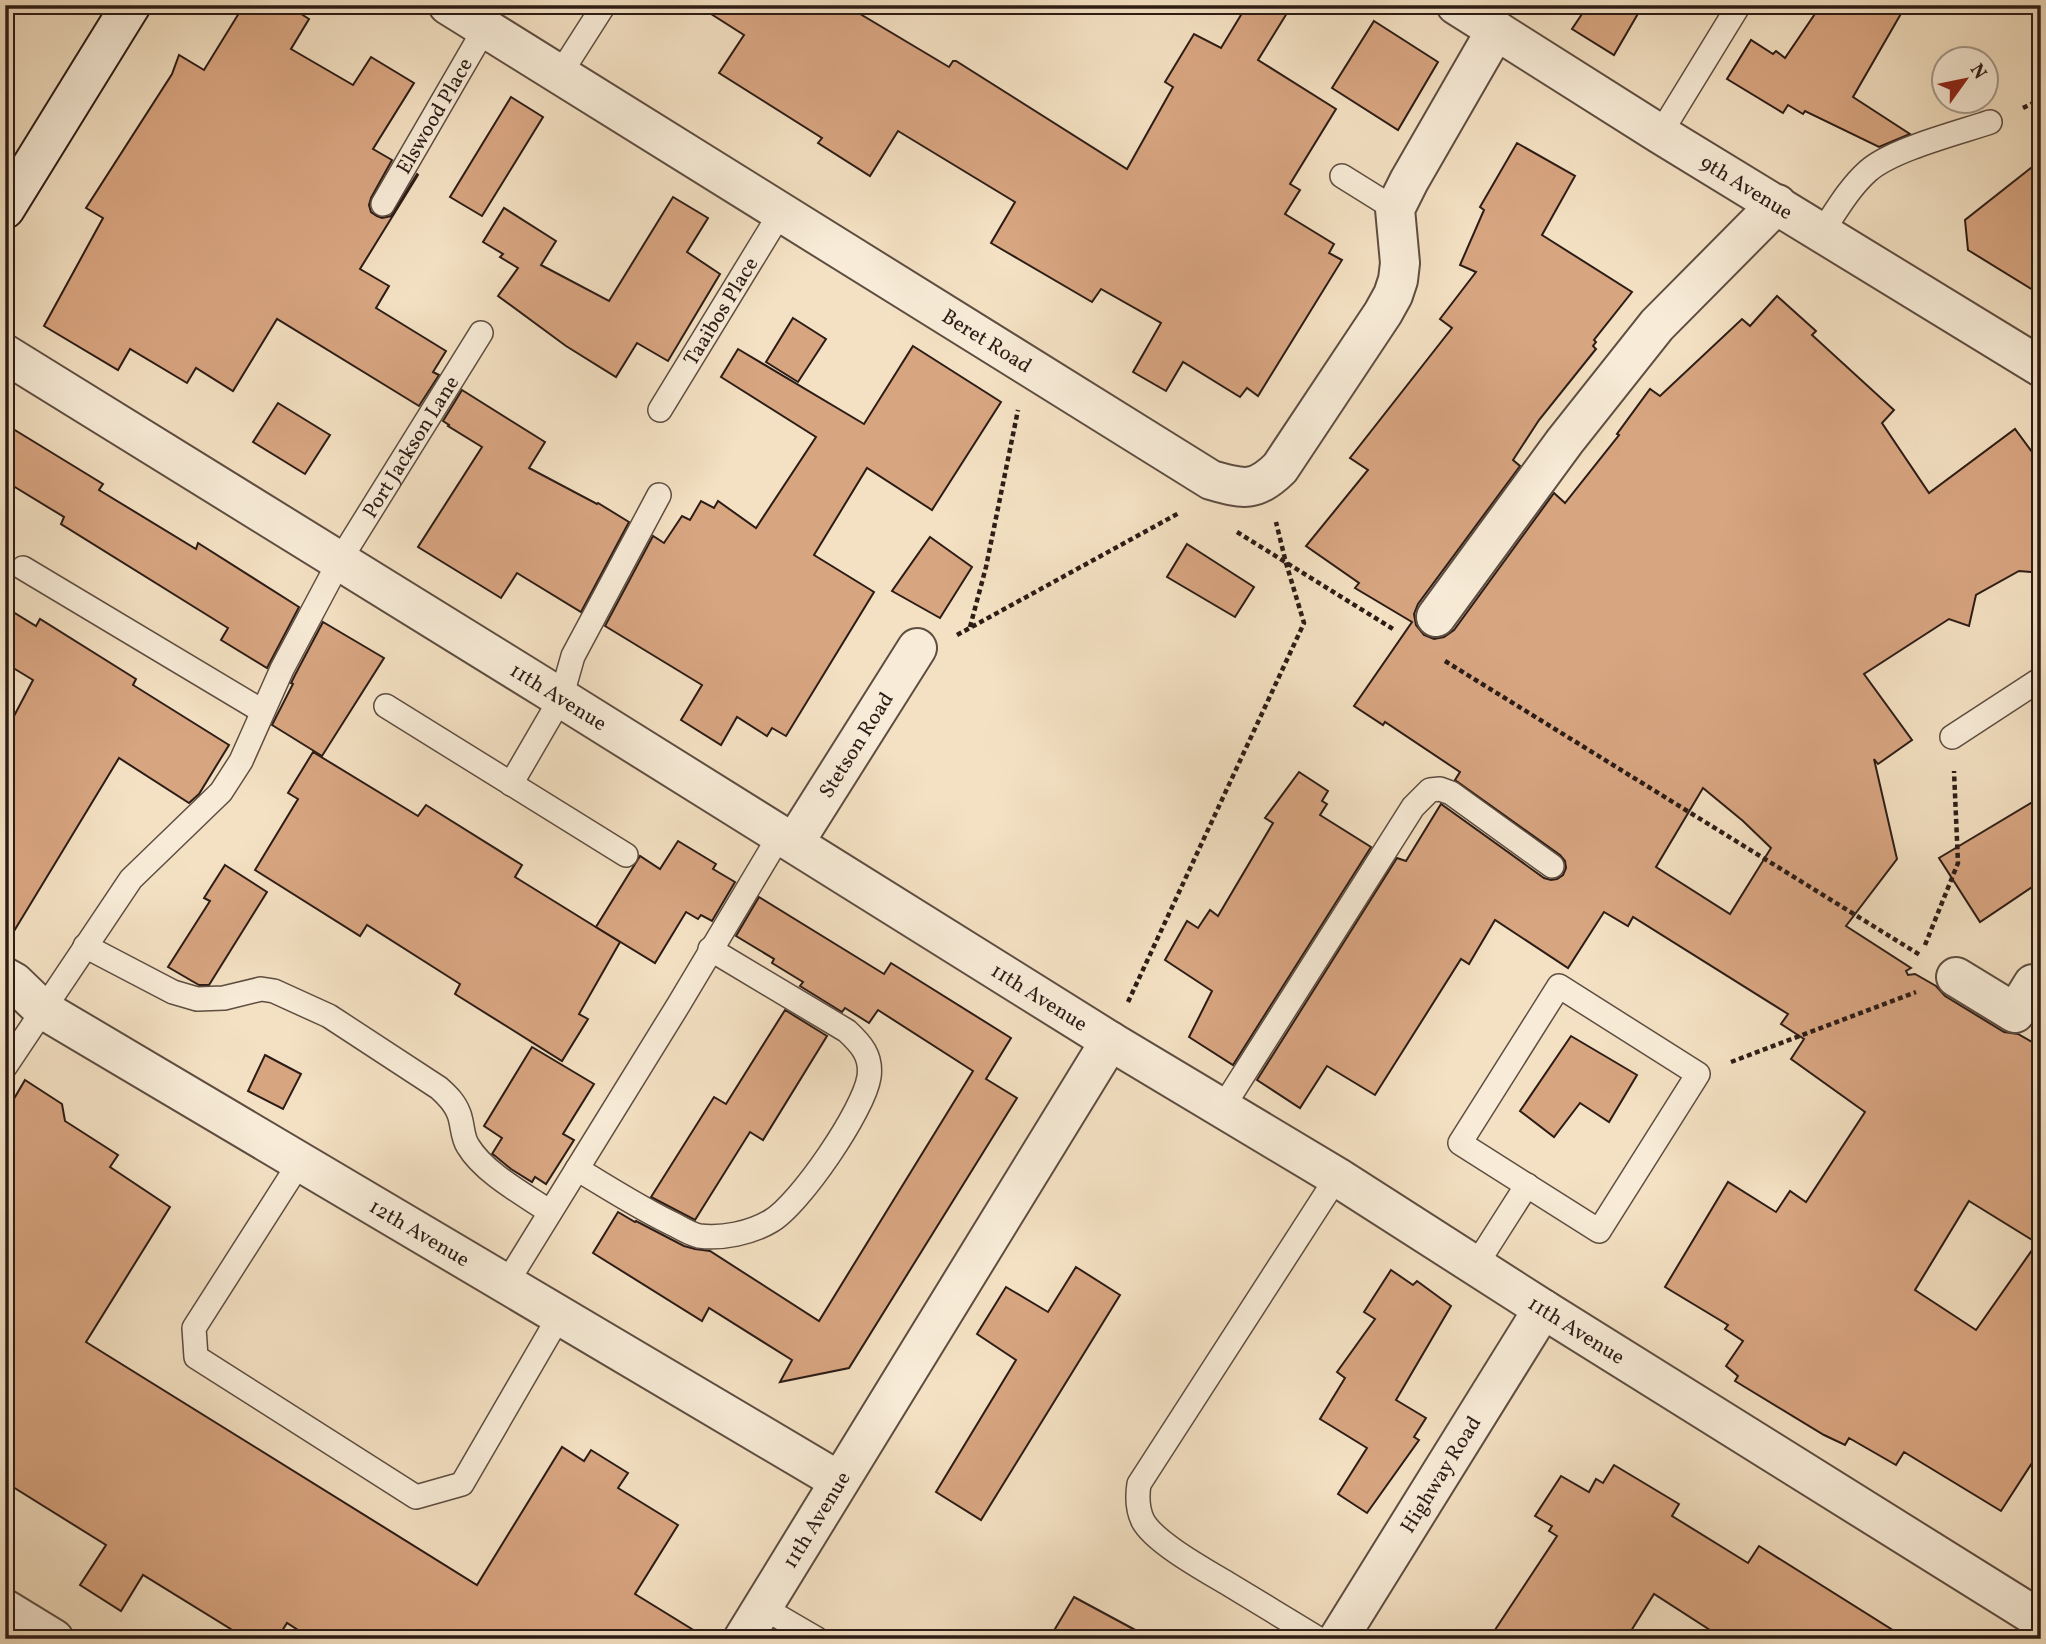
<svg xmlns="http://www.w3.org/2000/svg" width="2046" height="1644" font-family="Vollkorn,serif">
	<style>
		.building { fill: #d8a581; stroke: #2c1c16; stroke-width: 2; fill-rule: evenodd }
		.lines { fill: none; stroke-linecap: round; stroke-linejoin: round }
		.lane-casing { stroke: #5e4d41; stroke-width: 26 }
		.street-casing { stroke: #5e4d41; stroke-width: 42 }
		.secondary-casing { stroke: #2c1c16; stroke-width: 42 }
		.path { stroke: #2c1c16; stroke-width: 4.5; stroke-dasharray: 5 3.5; stroke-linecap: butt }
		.lane { stroke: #f8ecd8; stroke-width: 23 }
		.street { stroke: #f8ecd8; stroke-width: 38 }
		.secondary { stroke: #f8ecd8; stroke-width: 38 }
		.labels { text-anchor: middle; stroke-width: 5; stroke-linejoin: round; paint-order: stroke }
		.street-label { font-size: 21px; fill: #2c1c16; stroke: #f8ecd8 }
	</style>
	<rect width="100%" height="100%" fill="#f4e1c3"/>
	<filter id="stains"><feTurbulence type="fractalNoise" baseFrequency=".00286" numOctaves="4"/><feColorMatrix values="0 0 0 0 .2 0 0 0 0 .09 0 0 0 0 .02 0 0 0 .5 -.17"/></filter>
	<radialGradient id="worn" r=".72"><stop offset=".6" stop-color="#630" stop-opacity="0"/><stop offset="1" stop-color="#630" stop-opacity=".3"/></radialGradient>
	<g class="building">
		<path d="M244,5H287L309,19L291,49L353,85L371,57L414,83L373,149L392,160L371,198L369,205L371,212L377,216L382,218L391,216L417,174L418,175L360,269L389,286L376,308L446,351L433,372L439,375L419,406L277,319L233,391L196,368L187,383L130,349L118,370L44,326L103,218L86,208L172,74L179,55L204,70Z"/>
		<path d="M697,5H845L949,67L953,61H956L1127,169L1173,87L1165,82L1194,34L1221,48L1247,5H1292L1258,60L1336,109L1290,184L1300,190L1285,214L1334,244L1329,253L1342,260L1258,396L1247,388L1240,397L1183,362L1166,391L1133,372L1161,323L1101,289L1092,302L991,243L1015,202L898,131L870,176L818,143L822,138L719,73L744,35Z"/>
		<path d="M1588,5H1643L1614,55L1572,29Z"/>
		<path d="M1821,5H1906L1853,97L1910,134L1879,147L1805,111L1803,114L1788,105L1783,113L1727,79L1751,40L1773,54L1776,51L1785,58Z"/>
		<path d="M1374,21L1438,62L1398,130L1332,88Z"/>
		<path d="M511,97L543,117L482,216L450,197Z"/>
		<path d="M1517,143L1575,176L1542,235L1632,292L1594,340L1596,342L1593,346L1596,349L1539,420L1513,460L1520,466L1418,604L1414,614L1416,625L1424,635L1434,639L1444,637L1454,630L1554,493L1565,503L1619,435L1617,434L1650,389L1660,396L1742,319L1750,326L1777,296L1816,331L1812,335L1894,410L1882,423L1929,493L2015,429L2041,464V573L2019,571L1976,595L1969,626L1949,619L1864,674L1912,740L1878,764L1874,759L1897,859L1846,926L1911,968L1906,971L1908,975L1915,974L1936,986L1945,996L2004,1032L2018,1034L2041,1047V1449L2001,1511L1904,1452L1896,1465L1849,1438L1845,1445L1824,1435L1735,1381L1738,1376L1726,1366L1743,1341L1725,1329L1728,1325L1665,1287L1728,1182L1776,1212L1790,1191L1806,1202L1865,1112L1791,1059L1804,1039L1781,1024L1788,1014L1633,917L1628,926L1604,912L1568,968L1495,920L1469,964L1461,959L1375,1095L1327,1066L1300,1108L1257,1080L1397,858L1406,861L1441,804L1544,878L1551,880L1557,879L1563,875L1566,868L1565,861L1560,855L1455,780L1460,772L1385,722L1383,725L1354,706L1412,622L1355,588L1359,583L1306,546L1368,470L1350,458L1452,328L1440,319L1476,272L1460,265L1484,210L1480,207ZM1703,788L1743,821L1771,848L1730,914L1656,867ZM1969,1201L2037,1243L1976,1330L1915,1290Z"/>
		<path d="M2041,160V295L1968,250L1965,220Z"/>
		<path d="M673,197L708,218L687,252L720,274L668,361L637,343L616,377L566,346L498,296L518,268L500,257L503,254L483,242L504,208L556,241L541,265L609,301Z"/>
		<path d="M793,318L826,339L798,382L766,362Z"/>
		<path d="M913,346L1001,402L932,510L867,468L814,555L874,592L786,736L772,728L767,736L737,717L721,745L681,720L702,685L605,626L653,536L664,543L682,516L690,520L701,501L714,508L718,501L756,528L816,437L721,377L738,349L864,424Z"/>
		<path d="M462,390L545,442L529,468L597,504L598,503L629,522L581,612L517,573L501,598L418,547L482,447L448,426L449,425L443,421Z"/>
		<path d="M278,403L330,435L305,474L253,442Z"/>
		<path d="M5,424L103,484L99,490L196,549L198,543L299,607L267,668L221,640L228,628L61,524L64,517L5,481Z"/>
		<path d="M930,537L972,567L940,618L892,591Z"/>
		<path d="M1187,544L1254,587L1235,617L1167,577Z"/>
		<path d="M5,607L36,626L40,619L136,679L133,685L229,745L199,794L189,803L119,758L5,946V733L33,680L5,663Z"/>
		<path d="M323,622L384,658L322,756L272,725L293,684L291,683L295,675Z"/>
		<path d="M313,752L418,816L426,805L522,865L515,877L620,942L579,1014L588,1019L562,1061L455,994L460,984L367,925L360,936L255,870L298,799L288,793Z"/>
		<path d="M1299,772L1328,791L1322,801L1327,804L1320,815L1371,847L1233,1065L1189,1037L1212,991L1165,960L1187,921L1198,928L1210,910L1218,916L1273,823L1265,818Z"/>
		<path d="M2041,797V881L1980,922L1939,858Z"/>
		<path d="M678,841L716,864L713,869L735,882L712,921L701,915L698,919L686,912L655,963L596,927L640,856L660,869Z"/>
		<path d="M225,865L267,892L209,985H199L168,967L210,901L204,898Z"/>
		<path d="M759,897L884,974L891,963L1011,1038L986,1079L1017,1098L849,1368L780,1382L792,1360L709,1308L702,1321L593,1253L618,1212L635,1222L636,1221L684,1246L695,1249L710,1251L819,1321L973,1071L878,1010L869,1023L845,1008L842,1012L800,986L803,982L772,963L774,959L736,936Z"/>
		<path d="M785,1010L827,1036L763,1140L750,1132L695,1220L651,1197L714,1097L726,1104Z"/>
		<path d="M1571,1036L1637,1075L1609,1122L1580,1103L1554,1137L1520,1111Z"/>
		<path d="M532,1047L594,1084L563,1134L574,1140L546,1184L535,1177L532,1182L511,1169L494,1155L492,1154L502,1138L484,1126Z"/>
		<path d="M265,1055L301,1074L283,1109L248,1091Z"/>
		<path d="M25,1080L62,1104L65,1121L118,1155L110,1167L170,1207L86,1342L477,1585L562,1447L584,1461L591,1450L628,1473L618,1488L678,1525L635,1594L708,1639H312L287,1623L277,1639H247L143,1575L121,1611L80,1585L106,1545L5,1482V1114Z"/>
		<path d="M1076,1267L1120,1295L981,1520L936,1492L1016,1360L977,1334L1006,1287L1048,1312Z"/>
		<path d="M1391,1270L1413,1285L1417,1281L1451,1306L1396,1400L1426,1418L1414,1437L1419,1440L1367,1513L1338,1494L1367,1448L1320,1419L1345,1378L1337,1372L1375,1319L1364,1312Z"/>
		<path d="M1614,1465L1679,1504L1672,1516L1748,1563L1759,1546L1907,1639H1724L1654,1594L1626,1639H1489L1557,1536L1549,1531L1552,1526L1535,1516L1561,1476L1589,1492L1596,1479L1603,1483Z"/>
		<path d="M1074,1597L1152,1639H1049Z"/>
	</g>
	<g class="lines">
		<defs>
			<g id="lane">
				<path d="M560,74L604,5"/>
				<path d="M1660,134L1739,5"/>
				<path d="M1342,176L1395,209"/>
				<path id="s1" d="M383,204L485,28"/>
				<path d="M1822,232C1836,211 1849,188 1868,171C1893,149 1958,133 1990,122"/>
				<path id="s2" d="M660,410L781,212"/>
				<path d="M23,568L262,711"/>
				<path d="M386,706L626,855"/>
				<path d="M1952,737L2041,679"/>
				<path d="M511,784L561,698L573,656L659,495"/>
				<path d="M85,946L173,992L197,999L224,998L261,989L274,991L329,1016L439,1088C448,1096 455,1103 459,1114C463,1125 462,1137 468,1146C484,1173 525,1195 550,1212"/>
				<path d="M1559,986L1698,1074L1599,1231L1460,1143Z"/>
				<path id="s3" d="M5,1067L131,879L221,792L241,761L282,669L340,560L481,333"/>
				<path d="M1223,1107L1413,807L1430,790L1440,789L1451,793L1552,866"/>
				<path d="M300,1162L194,1328L196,1357L416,1497L462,1484L560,1315"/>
				<path d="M577,1169C609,1188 641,1209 675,1225C682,1229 691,1234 699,1236C722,1239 751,1233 771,1221C800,1204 864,1110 869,1077C872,1056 861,1044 847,1031L710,949"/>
				<path d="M1476,1265L1527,1185"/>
				<path d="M506,1284L679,1004L780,835"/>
				<path d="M762,1607L817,1639"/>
				<path d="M1319,1639C1289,1621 1260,1603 1230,1585C1207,1571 1155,1543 1143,1521C1137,1509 1137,1497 1139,1484L1337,1177"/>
			</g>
			<g id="street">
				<path id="s4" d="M448,5L1211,480C1243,489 1255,493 1280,468L1383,313L1393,295L1398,280L1400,263L1395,209L1409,181L1496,30"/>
				<path id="s5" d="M1456,5L1660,134L2041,367"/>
				<path id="s6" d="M5,354L561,698L1110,1041L1337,1177L1543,1309L2041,1620"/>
				<path d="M1436,617L1565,441L1657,325L1777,204"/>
				<path id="s7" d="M794,843L917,648"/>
				<path id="s8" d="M5,977L14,982L42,1009L839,1481"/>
				<path d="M1956,977L2015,1013L2033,984L2041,989"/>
				<path d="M5,1609L54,1639"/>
				<path id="s9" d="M743,1639L1110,1041"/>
				<path id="s10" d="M1338,1639L1543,1309"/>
			</g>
			<path id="secondary" d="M5,209L131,5"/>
		</defs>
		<use href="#lane" class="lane-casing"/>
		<use href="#street" class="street-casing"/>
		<use href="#secondary" class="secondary-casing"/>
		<g class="path">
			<path d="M2023,108L2041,99"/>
			<path d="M1237,532L1393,629"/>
			<path d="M970,627L986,567L1018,410"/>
			<path d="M957,635L1179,513"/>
			<path d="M1445,661L1920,955"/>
			<path d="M1925,945L1958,863L1954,771"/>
			<path d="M1128,1002L1304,623L1286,563L1276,522"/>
			<path d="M1731,1062L1916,992"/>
		</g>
		<use href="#lane" class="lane"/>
		<use href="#street" class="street"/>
		<use href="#secondary" class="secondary"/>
	</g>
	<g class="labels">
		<g class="street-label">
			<text dy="7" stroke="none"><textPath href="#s1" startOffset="102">Elswood Place</textPath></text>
			<text dy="7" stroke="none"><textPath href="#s5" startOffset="343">9th Avenue</textPath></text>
			<text dy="7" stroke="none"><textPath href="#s2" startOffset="116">Taaibos Place</textPath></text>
			<text dy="7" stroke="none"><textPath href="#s4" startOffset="635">Beret Road</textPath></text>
			<text dy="7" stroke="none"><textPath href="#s3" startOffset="746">Port Jackson Lane</textPath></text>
			<text dy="7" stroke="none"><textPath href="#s6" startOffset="651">11th Avenue</textPath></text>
			<text dy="7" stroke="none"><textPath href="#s7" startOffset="116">Stetson Road</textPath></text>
			<text dy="7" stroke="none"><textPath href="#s6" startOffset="1218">11th Avenue</textPath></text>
			<text dy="7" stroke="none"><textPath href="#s8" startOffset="488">12th Avenue</textPath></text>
			<text dy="7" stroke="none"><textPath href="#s6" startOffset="1850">11th Avenue</textPath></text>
			<text dy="7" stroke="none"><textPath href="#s10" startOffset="194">Highway Road</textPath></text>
			<text dy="7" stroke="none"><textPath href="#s9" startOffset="140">11th Avenue</textPath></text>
		</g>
	</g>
	<rect width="2046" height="1644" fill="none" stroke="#f4e1c3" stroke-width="28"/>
	<rect x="7" y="7" width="2032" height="1630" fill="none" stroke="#2c1c16" stroke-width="3.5"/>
	<rect x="14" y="14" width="2018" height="1616" fill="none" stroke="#2c1c16" stroke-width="2"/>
	<g transform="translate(1965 80) rotate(57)"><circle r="33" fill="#f8ecd8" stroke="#a6998a" stroke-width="2"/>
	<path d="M0-5L12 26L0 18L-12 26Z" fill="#8f2418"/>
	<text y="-10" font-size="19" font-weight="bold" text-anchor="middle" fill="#2c1c16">N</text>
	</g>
	<rect width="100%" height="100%" filter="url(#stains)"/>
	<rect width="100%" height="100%" fill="url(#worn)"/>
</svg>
